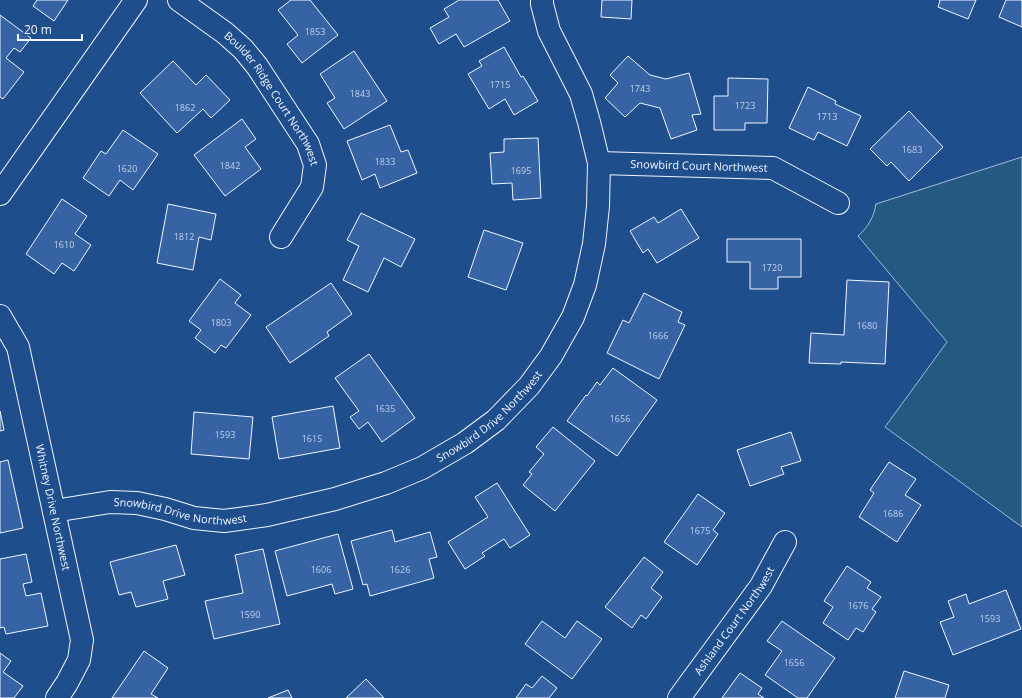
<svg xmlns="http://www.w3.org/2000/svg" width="1022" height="698" font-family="'Open Sans',sans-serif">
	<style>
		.green { fill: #245a82; stroke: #a8bbd7 }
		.building { fill: #3563a3; stroke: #f2f6ff }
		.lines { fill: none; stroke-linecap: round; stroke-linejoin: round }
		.minor-casing { stroke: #f2f6ff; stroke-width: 24 }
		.minor { stroke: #1f4e8c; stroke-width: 22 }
		.labels { text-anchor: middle; stroke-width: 3; stroke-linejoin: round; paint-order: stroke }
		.number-label { font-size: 9px; fill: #c3d1e8 }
		.street-label { font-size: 11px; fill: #f2f6ff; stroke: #1f4e8c }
	</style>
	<rect width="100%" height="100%" fill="#1f4e8c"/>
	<path class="green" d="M1022,157V527L885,427L947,342L858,236C868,227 874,217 876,204Z"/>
	<g class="building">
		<path d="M37,0H68L54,21L33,6Z"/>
		<path d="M291,0H310L338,35L302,63L287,44L298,35L278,10Z"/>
		<path d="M459,0H498L510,21L464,47L456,34L439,44L430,28L449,17L444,9Z"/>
		<path d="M602,0H632L631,19L601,17Z"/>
		<path d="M939,0H976L968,19L938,7L940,1Z"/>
		<path d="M1006,0H1022V27L999,17Z"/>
		<path d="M0,15L31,38L20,52L14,48L6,58L24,72L3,99L0,97Z"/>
		<path d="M504,47L521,77L523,76L538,101L514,115L505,99L489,109L468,74L482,66L479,61Z"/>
		<path d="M354,51L387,101L344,129L327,103L335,98L320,74Z"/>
		<path d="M628,56L650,75L666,79L689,73L701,114L692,115L697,130L671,139L660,108L640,103L625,117L605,98L618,83L610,75Z"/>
		<path d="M173,61L196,85L206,75L230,100L211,118L203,109L177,133L140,93Z"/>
		<path d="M728,78L768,79L767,123H745V130H714V96H728Z"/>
		<path d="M808,87L836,101L835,104L861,116L847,146L818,132L814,140L789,128Z"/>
		<path d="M909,111L943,147L909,181L891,162L887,166L870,149Z"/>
		<path d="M242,119L256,139L245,147L261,169L225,196L194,155Z"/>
		<path d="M390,125L401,152L408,150L417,173L380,188L375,174L362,180L347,141Z"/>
		<path d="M123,130L158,154L133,190L120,180L109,196L83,178L101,151L106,154Z"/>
		<path d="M538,138L541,198L513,200L512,183L492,184L490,153L504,152V139Z"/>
		<path d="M62,199L87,216L75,234L91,245L74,271L62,263L54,274L26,254Z"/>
		<path d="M168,204L216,214L211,240L199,237L193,270L157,263Z"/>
		<path d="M681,209L699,238L657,263L648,249L643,253L630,231L654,217L658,223Z"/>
		<path d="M361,213L415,239L401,267L384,258L368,292L343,280L359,246L347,240Z"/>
		<path d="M484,230L523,243L506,290L468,277Z"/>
		<path d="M727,239H801V277H778V289H750V262H727Z"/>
		<path d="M220,279L241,295L235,303L251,315L226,348L221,345L215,353L195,338L201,330L189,321Z"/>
		<path d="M847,280L889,282L885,364L841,362V364L809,363L811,333L844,335Z"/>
		<path d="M331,283L352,314L327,332L329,336L290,363L266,327Z"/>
		<path d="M644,293L682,312L678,322L685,325L659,379L607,353L623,320L629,323Z"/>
		<path d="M369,354L415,418L382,442L368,422L359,429L350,417L359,411L335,378Z"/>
		<path d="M613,368L657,400L617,456L567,421L586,395L587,396L597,382L600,385Z"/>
		<path d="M333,406L340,448L279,459L272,417Z"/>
		<path d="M0,411L4,430L0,431Z"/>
		<path d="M194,412L253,417L249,459L191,454Z"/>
		<path d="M553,427L595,461L555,511L523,485L532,474L529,472L544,454L536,447Z"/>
		<path d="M791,432L801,461L781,467L784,474L750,486L737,450Z"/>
		<path d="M8,460L23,528L0,533V462Z"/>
		<path d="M889,462L916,479L905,495L921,505L897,542L859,517L874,493L870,490Z"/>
		<path d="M497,483L530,535L510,548L504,539L482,553L485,556L465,569L448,542L488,517L475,497Z"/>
		<path d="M698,494L725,513L713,530L718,534L697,565L664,542Z"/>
		<path d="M392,530L395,542L430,532L437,557L429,559L434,578L370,596L367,584L363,585L351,541Z"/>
		<path d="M338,534L353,589L335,594L332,584L287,596L275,551Z"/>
		<path d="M176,545L185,575L163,581L168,599L136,607L131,592L119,595L110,562Z"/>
		<path d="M263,549L280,624L214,639L205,601L243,593L235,555Z"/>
		<path d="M26,554L32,582L23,584L26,596L41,593L48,626L6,634L4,627L0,628V559Z"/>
		<path d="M644,557L663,572L651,588L662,597L646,619L641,615L632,628L605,607Z"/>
		<path d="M847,566L871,582L867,588L881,597L872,609L876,612L863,632L856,628L848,640L823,623L833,607L824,601Z"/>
		<path d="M1006,590L1021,629L953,655L940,622L954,617L948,601L966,594L969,604Z"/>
		<path d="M542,621L565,638L577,621L602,639L572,679L525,644Z"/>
		<path d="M782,621L835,658L807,698H798L765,675L782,651L767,641Z"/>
		<path d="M144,651L168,668L151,694L158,698H112Z"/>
		<path d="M0,653L11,661L3,672L23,686L14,698H0Z"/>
		<path d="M904,671L949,685L945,698H895Z"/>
		<path d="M740,673L762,688L758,694L764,698H722Z"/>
		<path d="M542,676L557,688L549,698H516L526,684L532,688Z"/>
		<path d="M366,679L384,698H346Z"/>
		<path d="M288,690L292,698H268Z"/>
	</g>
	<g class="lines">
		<defs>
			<g id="minor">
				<path id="s1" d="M179,0L225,33L243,49L257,66L308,144L315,165L312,187L281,237"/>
				<path id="s2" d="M599,163L773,168L838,203"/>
				<path d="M0,194L136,0"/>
				<path id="s3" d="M0,316L18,347L82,640L79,660L67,683L57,698"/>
				<path id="s4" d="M54,511L110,502L137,503L165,509L194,518L224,521L267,515L335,499L386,483L422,468L465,443L496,420L529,386L551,356L573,317L585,285L594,244L598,206L599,163L589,122L581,94L549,31L542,4V0"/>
				<path id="s5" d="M679,698L761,586L785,542"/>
			</g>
		</defs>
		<use href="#minor" class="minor-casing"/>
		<use href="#minor" class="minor"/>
	</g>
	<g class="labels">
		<g class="number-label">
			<text x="315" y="35">1853</text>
			<text x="500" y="88">1715</text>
			<text x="640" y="92">1743</text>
			<text x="360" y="97">1843</text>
			<text x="745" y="109">1723</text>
			<text x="185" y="111">1862</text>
			<text x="827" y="120">1713</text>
			<text x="912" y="153">1683</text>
			<text x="385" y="165">1833</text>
			<text x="230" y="169">1842</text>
			<text x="127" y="172">1620</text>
			<text x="521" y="174">1695</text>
			<text x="184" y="240">1812</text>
			<text x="64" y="248">1610</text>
			<text x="772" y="271">1720</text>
			<text x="221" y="326">1803</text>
			<text x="867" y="329">1680</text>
			<text x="658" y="339">1666</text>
			<text x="385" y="412">1635</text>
			<text x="620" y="422">1656</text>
			<text x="225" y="438">1593</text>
			<text x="312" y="442">1615</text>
			<text x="893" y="517">1686</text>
			<text x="700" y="534">1675</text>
			<text x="321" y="573">1606</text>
			<text x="400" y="573">1626</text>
			<text x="858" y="609">1676</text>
			<text x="250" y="618">1590</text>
			<text x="990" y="622">1593</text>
			<text x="794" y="666">1656</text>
		</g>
		<g class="street-label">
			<text dy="4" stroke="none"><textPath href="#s1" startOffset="138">Boulder Ridge Court Northwest</textPath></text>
			<text dy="4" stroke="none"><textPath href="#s2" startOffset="100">Snowbird Court Northwest</textPath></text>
			<text dy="4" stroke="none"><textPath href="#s4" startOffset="464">Snowbird Drive Northwest</textPath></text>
			<text dy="4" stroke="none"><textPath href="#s3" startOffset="200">Whitney Drive Northwest</textPath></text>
			<text dy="4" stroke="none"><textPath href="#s4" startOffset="128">Snowbird Drive Northwest</textPath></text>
			<text dy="4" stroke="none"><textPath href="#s5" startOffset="95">Ashland Court Northwest</textPath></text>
		</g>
	</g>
	<path d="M18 34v6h64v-6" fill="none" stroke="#f2f6ff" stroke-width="2"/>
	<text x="24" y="34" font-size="12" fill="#f2f6ff" stroke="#1f4e8c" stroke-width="3" paint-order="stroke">20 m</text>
</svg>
